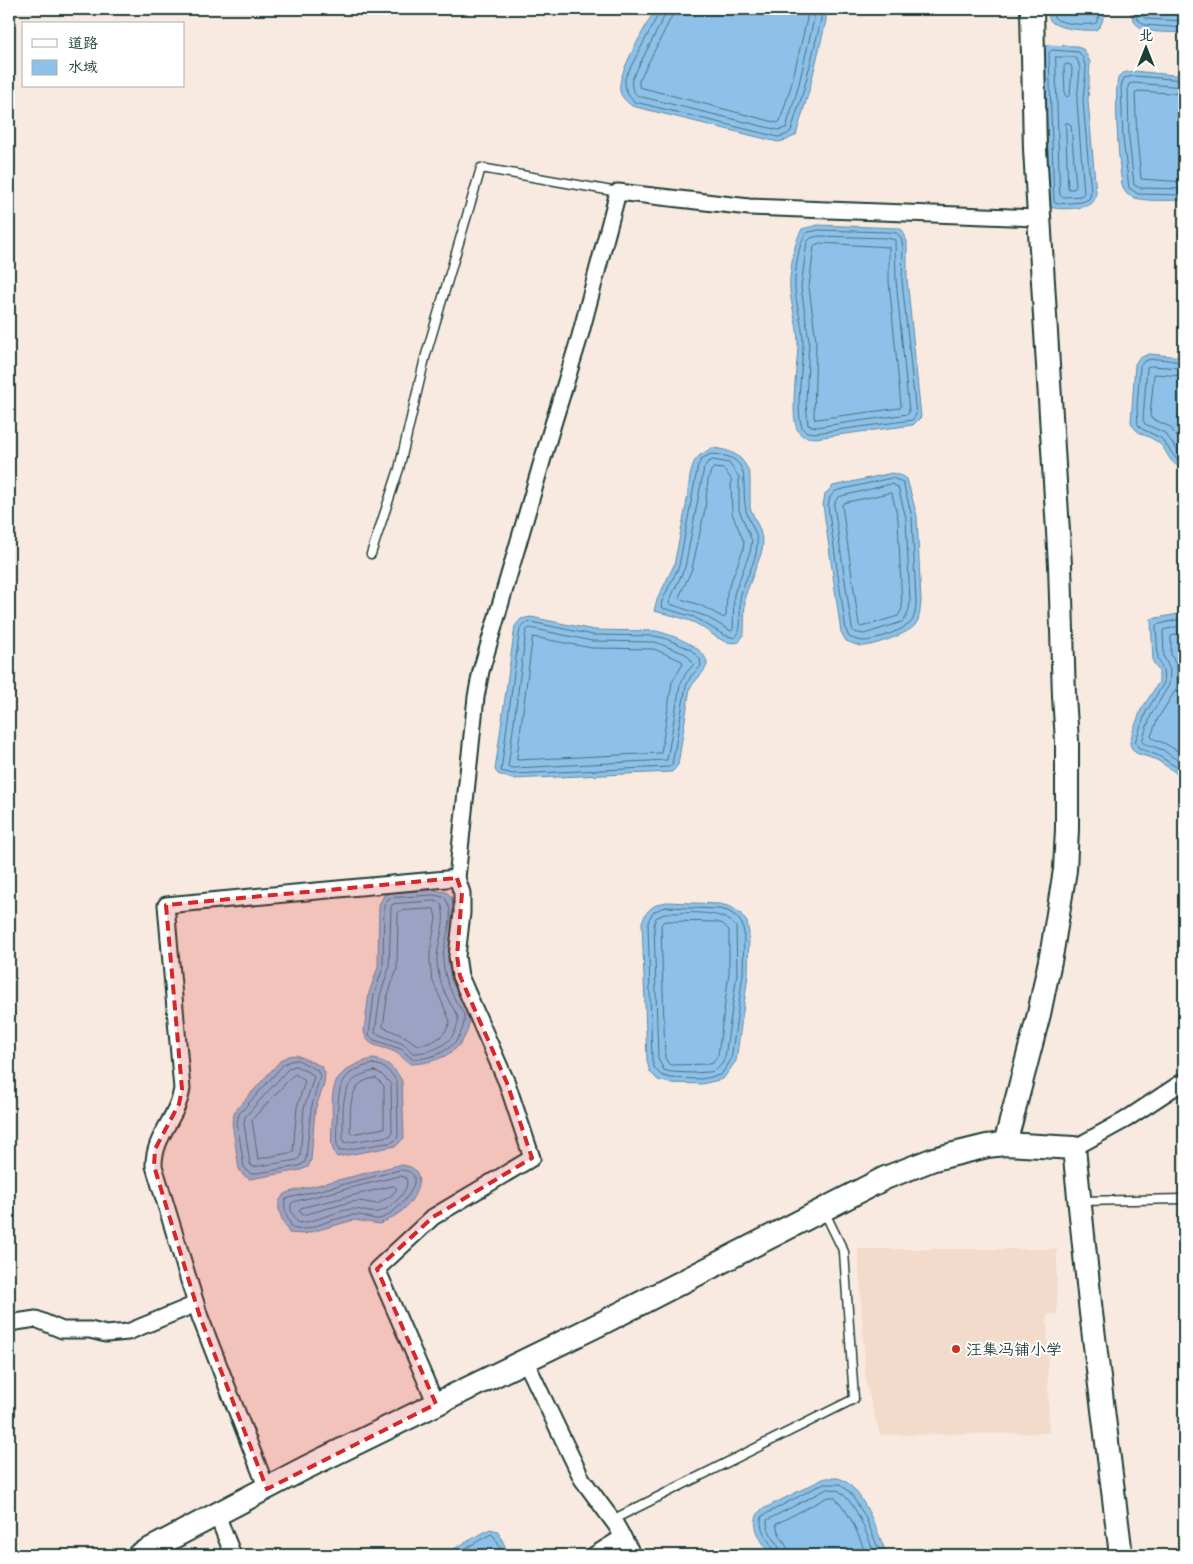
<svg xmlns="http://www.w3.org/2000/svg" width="1193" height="1564" font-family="Pangolin,'LXGW WenKai TC',sans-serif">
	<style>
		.built { fill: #f3dbcb }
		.water { fill: #8dc1ea; stroke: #618ca1 }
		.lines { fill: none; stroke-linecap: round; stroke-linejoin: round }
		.shore { stroke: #4b727d; stroke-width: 1 }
		.lane-casing { stroke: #1f3d34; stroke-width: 11 }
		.street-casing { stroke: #1f3d34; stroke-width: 19 }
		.secondary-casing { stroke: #1f3d34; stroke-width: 26 }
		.lane { stroke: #fff; stroke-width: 8 }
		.street { stroke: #fff; stroke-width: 15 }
		.secondary { stroke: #fff; stroke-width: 22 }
		.marked { fill: #d62828; fill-opacity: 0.2; stroke: #d62828; stroke-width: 4; stroke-dasharray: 10 6; stroke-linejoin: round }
		.poi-dot { fill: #c8321e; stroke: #fff; stroke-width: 2 }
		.labels { text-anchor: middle; stroke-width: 4; stroke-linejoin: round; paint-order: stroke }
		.poi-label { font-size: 16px; fill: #1f3d34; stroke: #fff; text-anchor: start }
	</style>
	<rect width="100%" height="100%" fill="#f8eae0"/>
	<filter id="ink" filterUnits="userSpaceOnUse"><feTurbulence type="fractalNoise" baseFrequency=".02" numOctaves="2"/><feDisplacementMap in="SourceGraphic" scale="10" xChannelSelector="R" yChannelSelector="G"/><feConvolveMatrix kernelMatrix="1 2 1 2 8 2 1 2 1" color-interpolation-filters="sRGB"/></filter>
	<g filter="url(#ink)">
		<path class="built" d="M858,1249H1057V1314L1047,1315L1049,1433L880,1435L866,1384Z"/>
		<g class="water">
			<path d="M655,9H826V21L809,91L796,135L787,140L778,142L632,106C627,102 621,97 620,91C616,75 647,25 655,9Z"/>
			<path d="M1048,9H1103C1104,16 1103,25 1096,30C1087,31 1061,29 1053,23C1048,20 1048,14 1048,9Z"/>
			<path d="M1131,9H1184V33C1164,31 1131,37 1131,9Z"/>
			<path d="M1044,45L1077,46L1084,50L1090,62L1088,101L1096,193C1095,198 1095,201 1091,204C1084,209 1056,210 1050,207Z"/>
			<path d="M1133,71L1184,76V200C1170,200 1138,203 1127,194C1126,193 1124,190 1123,188C1119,175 1113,85 1119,76C1122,72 1129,72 1133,71Z"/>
			<path d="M818,225L899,228L903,231L907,242V279L921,417L913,425L815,438C809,437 802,438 798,431C789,415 798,363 798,343C798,321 788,300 790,278C792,261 794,243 802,229Z"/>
			<path d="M1149,354L1184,357V469C1165,462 1169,449 1156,441C1146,434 1136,435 1131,422L1135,364L1139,358Z"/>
			<path d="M712,448C732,450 743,455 750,475V508L760,530L763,544L761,554L745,596L744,634L739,642C722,647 707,628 693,622C680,617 667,614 654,611L657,600L674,565L686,506L690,476L694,462L700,455Z"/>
			<path d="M892,473L903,476L907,479L917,516L921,602C920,610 920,619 915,625C910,633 875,645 865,646C859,647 852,643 846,641L841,632L823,505L825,494L833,486Z"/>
			<path d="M1184,613V783L1175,772L1157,760L1136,753L1131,747L1130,742L1133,731L1141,710L1159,682V671L1153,662L1151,619Z"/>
			<path d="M531,617L594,630L656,631C669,634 708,647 707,665C706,670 694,682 690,688L678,765L672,772L512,779L498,774L495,770L515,626L521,619Z"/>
			<path d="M435,890C438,891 443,891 446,892C464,902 449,944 448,959C448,972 455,988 461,999C463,1004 468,1008 469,1013C470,1017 469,1024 468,1028C461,1054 435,1063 411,1064C405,1061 403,1057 398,1054C386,1045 367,1050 364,1031L369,993L378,967L379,905L384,895L389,893Z"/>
			<path d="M666,902L720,904L731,907L740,913L747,922L749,933L748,975L736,1061L723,1079L702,1084L669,1083L658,1080L650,1072L647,1061L642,922C647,909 653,905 666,902Z"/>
			<path d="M296,1055L321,1066L325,1073L324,1084L315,1110L311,1160L308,1167L301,1170L250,1179L243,1175L239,1169L232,1122L235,1111L281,1060L288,1056Z"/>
			<path d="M373,1059C386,1060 396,1069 402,1081L404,1138L396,1146L337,1157C329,1147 332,1134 332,1123C333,1112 331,1098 334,1088C338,1071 357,1062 373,1059Z"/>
			<path d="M399,1165C428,1165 420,1192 406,1207C400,1214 389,1219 380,1224L354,1220L304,1234L289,1233C282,1219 270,1201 289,1192Z"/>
			<path d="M825,1478C830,1478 836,1477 841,1479C863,1488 878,1534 887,1555H771C763,1543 747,1524 761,1510Z"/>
			<path d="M490,1529L498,1531L509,1555H443Z"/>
		</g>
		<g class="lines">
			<g class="shore">
				<path d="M659,9V13L625,78C625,89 626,95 635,102L778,137L786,135L791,131L804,89L821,20V9"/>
				<path d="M666,9L665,15L632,79C631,87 632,91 638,96L778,130L786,128L798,88L814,19L815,9"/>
				<path d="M673,9L671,18L639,81V87L778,123L780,121L791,86L807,19V9"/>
				<path d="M1053,9C1053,11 1053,15 1054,17C1058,24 1090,26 1096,23L1099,16L1098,9"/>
				<path d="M1136,9L1137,19L1145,25L1184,28"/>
				<path d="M1142,9V16L1147,19L1184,21"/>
				<path d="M1052,50L1079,52L1083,58L1086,69L1083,101L1091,193L1089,199L1082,202L1057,204L1054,202L1049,53Z"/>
				<path d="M1056,57H1075L1078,61L1080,69L1077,101L1084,193L1081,196L1063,197L1060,195Z"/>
				<path d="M1066,64L1071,65L1072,69L1070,95L1067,97L1065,95L1064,67Z"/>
				<path d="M1184,80L1134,76L1124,78L1121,86L1123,139L1129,188L1138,194L1184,195"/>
				<path d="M1184,87L1134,83L1129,84L1128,87L1129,139L1134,185L1140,188L1184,189"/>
				<path d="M1184,94L1138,91L1135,93L1137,138L1141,179L1184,182"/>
				<path d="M1066,123H1069L1071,125L1076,186L1074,189H1069L1068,187Z"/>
				<path d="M819,230L887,232L897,233L901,238L903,247L902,280L916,415L912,420L815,433C810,432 804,433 802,427C795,411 803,362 803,343C803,321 793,299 795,277C797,263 798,245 806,233Z"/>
				<path d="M819,236L887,238L895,240L896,280L909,412L908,414L816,427L808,425L806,402L809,341L801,287L807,242L811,238Z"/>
				<path d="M820,243L889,247V281L901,406L900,408L817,419L814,418L816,341L809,287L814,246Z"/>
				<path d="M1184,362C1171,362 1147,353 1140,366L1137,407L1138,425L1142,429L1161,438L1177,460L1184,464"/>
				<path d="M1184,368L1150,366L1147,367L1143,420L1145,424L1165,433L1181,455L1184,457"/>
				<path d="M1184,376L1154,374L1150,416L1151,418L1170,427L1184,446"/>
				<path d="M712,454C755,456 740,483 746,510C748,523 759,532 757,546C756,563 745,578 741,594C737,607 745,628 735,638L724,635L694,617L663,608L661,606L662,601L679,566L698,465L703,458Z"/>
				<path d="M713,460L729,463L739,477V510L752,541L750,552L734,594L733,629L731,631L705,616L670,604L669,602L685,567L704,468L707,463Z"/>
				<path d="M714,468L724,469L731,479L732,513L744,542L743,550L727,592L726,616L724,618L700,605L681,599L679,597L692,569L705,509L708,480L711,471Z"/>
				<path d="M892,478L903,482L912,517L916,602C916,608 915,616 912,621C907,629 875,640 865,641C860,641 854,639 849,637L846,630L828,506L830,497L836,491Z"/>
				<path d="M892,484L898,487L906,518L910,602C909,610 908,616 902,622L864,634L854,632L852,628L834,506L836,500L839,497Z"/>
				<path d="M890,493L892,494L898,519L902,609L898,616L861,627L859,625L842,505L844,503Z"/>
				<path d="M1184,618L1156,625L1158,659L1163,670L1164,683L1146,712L1135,742L1139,748L1159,756L1178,768L1184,774"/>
				<path d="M531,622L593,635L655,636L664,638L690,649L700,659L701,666L691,676L686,686L672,765L669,767L513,774L501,771L520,628L523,624Z"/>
				<path d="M1184,625L1163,630L1164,657L1170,670L1169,685L1151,715L1142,741L1143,743L1163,750L1184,765"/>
				<path d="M530,628L592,641L655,642L686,654L694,664L686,673L680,685L667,760L514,768L508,767L526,631Z"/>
				<path d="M1184,632L1171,636V654L1177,668V687L1172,696L1158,718L1151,736L1152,738L1166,744L1184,755"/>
				<path d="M533,637L592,648L654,649L682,661L683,664L672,682L661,753L517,760Z"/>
				<path d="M434,895L444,897C459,916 442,940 443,961C444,975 450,990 456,1002C458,1006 463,1010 464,1015C465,1018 464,1023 463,1026C458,1049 434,1059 412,1059L401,1049L374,1040L369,1035L374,995L383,967L384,906L387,900L390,898Z"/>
				<path d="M434,901L441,903C448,923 437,941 437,961C437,975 444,992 451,1005C453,1008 456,1012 457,1015C459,1019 458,1023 457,1026C452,1045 431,1053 413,1053L403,1044L375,1033L380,996L389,968L391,907L393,904Z"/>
				<path d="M667,907L719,909L728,911L737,917L742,924L744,933L743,974L731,1060L721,1075L701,1079L670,1078L661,1075L655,1069L652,1061L648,923C651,912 656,909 667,907Z"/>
				<path d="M434,909L436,918L430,953V965L432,979L450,1021C446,1037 432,1044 417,1045L406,1037L383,1027L387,998L397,969L398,913L400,911Z"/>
				<path d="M667,913C687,913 724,909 736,927L737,974L725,1057L722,1064L717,1069L710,1072L691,1073L671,1072L664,1070L658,1059L654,924L656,918Z"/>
				<path d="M668,921L717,922L723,924L729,930V973L718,1055L713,1063L709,1064L672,1065L668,1063L665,1058L661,925L663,922Z"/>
				<path d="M298,1060L317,1070L320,1076L311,1109L306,1159L304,1163L299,1166L251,1174L247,1171L244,1167L237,1122L239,1114L284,1064L290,1061Z"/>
				<path d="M373,1064C384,1065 392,1073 397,1082L398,1137L393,1142L339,1151C335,1142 337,1130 337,1120C339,1089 337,1072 373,1064Z"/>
				<path d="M296,1066L312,1074L314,1077L304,1108L300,1157L297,1160L253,1167L250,1164L244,1123L245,1117L288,1069Z"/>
				<path d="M374,1071L380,1073L391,1084L392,1134L390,1136L344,1143L343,1140C344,1110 336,1078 374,1071Z"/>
				<path d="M295,1074L305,1081L297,1107L293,1152L258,1159L252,1120Z"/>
				<path d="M376,1078L384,1086V1128L352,1134L350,1132C351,1111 346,1080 376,1078Z"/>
				<path d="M400,1170C435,1170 398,1215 379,1219C374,1220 366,1216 360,1215C351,1214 342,1218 333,1220C321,1223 304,1233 292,1228C288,1218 282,1209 286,1199Z"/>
				<path d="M400,1176L405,1177C414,1189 389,1210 378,1212C369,1214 360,1208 351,1209C334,1212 315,1222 298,1223L291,1211V1204L293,1202Z"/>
				<path d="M394,1186L397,1189L392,1195L377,1204L359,1201L351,1202L303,1215L299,1211L301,1208Z"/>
				<path d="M453,1555L491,1534L494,1536L504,1555"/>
				<path d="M775,1555C773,1541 757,1533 762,1516L822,1484H840L851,1494L865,1516L881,1555"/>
				<path d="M781,1555C780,1542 766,1534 767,1520L827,1489C831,1489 835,1489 839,1491C857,1503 867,1536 875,1555"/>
				<path d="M789,1555C788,1543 777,1535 776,1524L828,1497H834C851,1513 858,1534 866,1555"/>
			</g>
			<defs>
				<g id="lane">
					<path d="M371,554L399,469L425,358L481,168L618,192"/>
					<path d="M1081,1201L1184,1199"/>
					<path d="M612,1520L854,1399L844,1252L824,1211"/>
				</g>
				<g id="street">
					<path d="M1074,1148L1125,1120L1184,1081"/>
					<path d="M9,1323L36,1319L62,1330H90L106,1334L128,1332L196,1304"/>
					<path d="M525,1360L582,1479L616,1525L633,1555"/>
					<path d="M436,1404L377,1269L433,1217L532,1158L507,1083L460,976L457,956L462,913V893L457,878L476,697L481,671L550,434L580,336L618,192L749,207L1039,218"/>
					<path d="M267,1489L200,1317L154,1166C153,1137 178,1117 182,1089L166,905L457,878"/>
					<path d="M217,1515L233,1555"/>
					<path d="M594,1555L623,1537"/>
				</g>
				<g id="secondary">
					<path d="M1005,1144L1039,1014L1052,951L1065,870L1067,829V741L1064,696L1060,565L1035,149L1032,9"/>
					<path d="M139,1555L305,1468L602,1323L885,1178L934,1159L987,1146L1005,1144L1074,1148L1091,1313L1121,1555"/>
				</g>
			</defs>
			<use href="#lane" class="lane-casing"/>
			<use href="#street" class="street-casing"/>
			<use href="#secondary" class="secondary-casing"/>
			<use href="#lane" class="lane"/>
			<use href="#street" class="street"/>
			<use href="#secondary" class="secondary"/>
		</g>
	</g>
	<path class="marked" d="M457,878L462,893L457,956L460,976L507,1083L532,1158L433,1217L377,1269L436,1404L267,1489L200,1317L154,1166L155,1149L179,1104L182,1089L166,905Z"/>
	<circle class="poi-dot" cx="956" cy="1349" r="5"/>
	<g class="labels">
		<g class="poi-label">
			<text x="966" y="1355">汪集冯铺小学</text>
		</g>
	</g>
	<rect width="1193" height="1564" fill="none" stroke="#fff" stroke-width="30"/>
	<rect x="15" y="15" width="1163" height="1534" fill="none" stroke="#1f3d34" stroke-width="2" filter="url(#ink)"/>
	<rect x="22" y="22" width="162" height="65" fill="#ffffff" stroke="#a5b1ae"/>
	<rect x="32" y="39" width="25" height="8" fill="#ffffff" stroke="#a5b1ae"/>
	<text x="68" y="48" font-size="15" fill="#1f3d34">道路</text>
	<rect x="32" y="60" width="25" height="15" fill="#8dc1ea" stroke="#a5b1ae"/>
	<text x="68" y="72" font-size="15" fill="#1f3d34">水域</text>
	<g transform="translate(1146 48)" stroke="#ffffff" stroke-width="4" paint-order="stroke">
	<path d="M0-4L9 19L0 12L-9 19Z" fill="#1f3d34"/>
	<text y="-8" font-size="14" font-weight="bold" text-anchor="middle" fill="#1f3d34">北</text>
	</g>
</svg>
